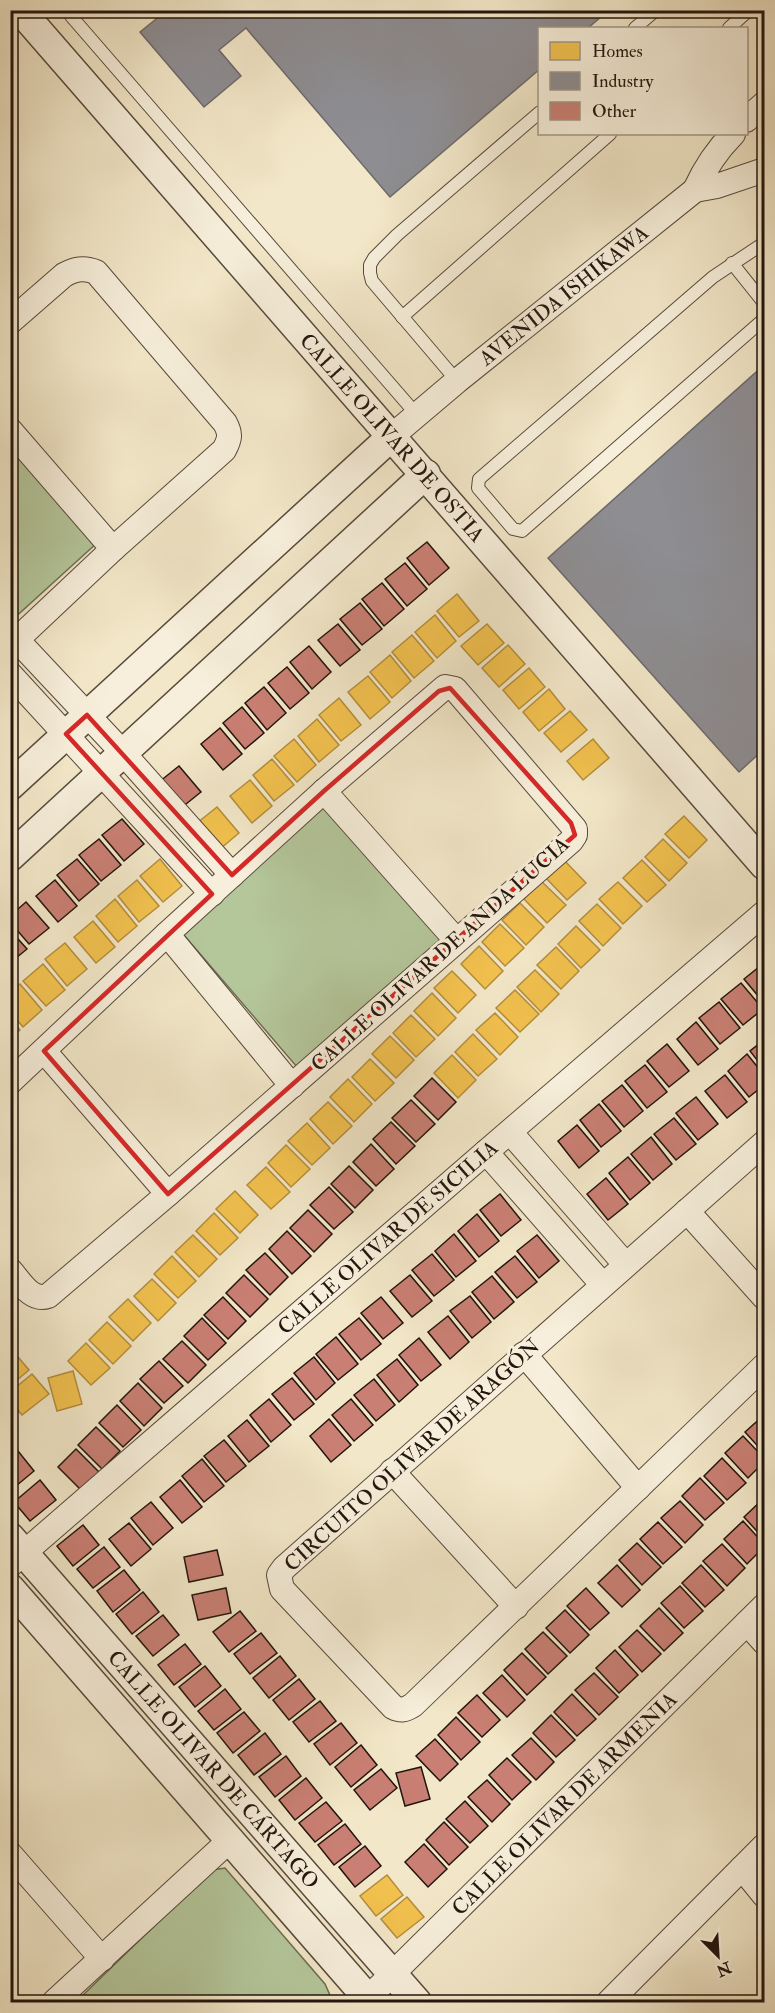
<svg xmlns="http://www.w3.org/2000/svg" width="775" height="2013" font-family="'IM FELL Double Pica',serif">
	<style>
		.green { fill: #b4c79b; stroke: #6c6e54; stroke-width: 1.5 }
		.homes { fill: #f2c14e; stroke: #b48d3b; stroke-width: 1.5 }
		.industry { fill: #8d8d92; stroke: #6d696a; stroke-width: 1.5 }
		.building { fill: #c97f73; stroke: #23150e; stroke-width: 1.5 }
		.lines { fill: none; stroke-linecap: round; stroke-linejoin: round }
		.service-casing { stroke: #574a3c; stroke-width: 14 }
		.minor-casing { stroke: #574a3c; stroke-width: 26 }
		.tertiary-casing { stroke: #574a3c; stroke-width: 31 }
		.service { stroke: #f7efdb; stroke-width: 12 }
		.minor { stroke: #f7efdb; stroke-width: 24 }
		.tertiary { stroke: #f7efdb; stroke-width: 28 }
		.marked { fill: none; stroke: #d62828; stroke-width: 4.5; stroke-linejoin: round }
		.labels { text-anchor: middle; stroke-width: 6; stroke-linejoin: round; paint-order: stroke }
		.street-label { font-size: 21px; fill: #23150e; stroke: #f7efdb }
	</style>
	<rect width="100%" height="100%" fill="#f2e7c8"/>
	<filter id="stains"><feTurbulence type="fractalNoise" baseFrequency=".00333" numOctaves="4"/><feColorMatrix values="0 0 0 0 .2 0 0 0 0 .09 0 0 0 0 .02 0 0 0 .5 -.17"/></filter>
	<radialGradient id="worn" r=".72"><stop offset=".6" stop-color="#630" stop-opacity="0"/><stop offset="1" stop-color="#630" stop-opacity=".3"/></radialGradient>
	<g class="green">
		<path d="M10,440L98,542L11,621H10Z"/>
		<path d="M324,791L455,940L303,1074L177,927Z"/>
		<path d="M225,1868L325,1984L333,2002H82V1996L212,1870Z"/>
	</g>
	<g class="homes">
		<path d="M457,594L479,621L459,637L437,611Z"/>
		<path d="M435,615L456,641L437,658L415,632Z"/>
		<path d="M487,624L504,643L478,665L461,646Z"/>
		<path d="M412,635L434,661L414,678L392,652Z"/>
		<path d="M508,645L525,664L499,687L482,668Z"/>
		<path d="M390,655L411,681L392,698L370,672Z"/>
		<path d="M529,668L545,687L519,709L503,690Z"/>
		<path d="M368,676L390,702L370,719L348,692Z"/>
		<path d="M549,689L565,709L539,731L523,712Z"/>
		<path d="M339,698L361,725L341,741L319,715Z"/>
		<path d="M570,711L587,730L561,752L544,733Z"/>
		<path d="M317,719L339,745L319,762L298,736Z"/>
		<path d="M294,739L316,765L297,782L274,756Z"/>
		<path d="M593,739L609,758L583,780L567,761Z"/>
		<path d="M272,759L294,785L274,801L253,775Z"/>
		<path d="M250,780L272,806L252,823L230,796Z"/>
		<path d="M217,807L239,833L220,849L197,823Z"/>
		<path d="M684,816L707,840L689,858L665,834Z"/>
		<path d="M663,839L687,863L669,881L645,857Z"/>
		<path d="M562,858L586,883L567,900L544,876Z"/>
		<path d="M160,859L182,886L163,902L140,876Z"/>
		<path d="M642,860L666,885L647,902L623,878Z"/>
		<path d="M137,880L159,906L139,922L118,896Z"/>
		<path d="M541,881L566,905L547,923L524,899Z"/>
		<path d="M618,882L642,906L623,924L599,899Z"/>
		<path d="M115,899L137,926L118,942L96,916Z"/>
		<path d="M520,903L544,927L526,945L502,920Z"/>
		<path d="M597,904L621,928L603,946L579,921Z"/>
		<path d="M93,921L115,947L96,963L74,937Z"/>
		<path d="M500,924L524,948L505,966L482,942Z"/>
		<path d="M576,926L600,950L581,968L558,944Z"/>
		<path d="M65,943L87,969L67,986L45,959Z"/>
		<path d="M479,946L503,971L485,989L461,964Z"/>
		<path d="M556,947L579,971L561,989L537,965Z"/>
		<path d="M43,964L65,990L46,1006L23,981Z"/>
		<path d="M535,970L559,994L541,1012L517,987Z"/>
		<path d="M452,971L476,995L458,1013L434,988Z"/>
		<path d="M20,984L42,1010L23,1027L10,1012V992Z"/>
		<path d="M515,990L539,1014L520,1032L496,1008Z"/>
		<path d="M432,993L456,1018L438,1036L414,1011Z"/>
		<path d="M495,1013L518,1037L500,1055L476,1030Z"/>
		<path d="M411,1015L435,1039L416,1057L393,1033Z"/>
		<path d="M10,1019L20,1030L10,1039Z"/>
		<path d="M473,1034L497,1059L478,1076L455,1052Z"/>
		<path d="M390,1036L414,1060L396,1078L372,1054Z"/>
		<path d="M452,1055L476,1080L458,1098L434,1073Z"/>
		<path d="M370,1059L394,1083L375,1101L352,1077Z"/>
		<path d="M348,1079L372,1104L354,1122L330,1097Z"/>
		<path d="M328,1102L352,1126L333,1144L310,1119Z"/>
		<path d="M307,1123L330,1148L312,1165L288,1141Z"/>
		<path d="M286,1145L310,1169L291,1187L268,1163Z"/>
		<path d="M266,1167L290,1192L271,1209L247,1185Z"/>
		<path d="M235,1191L258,1215L240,1233L216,1209Z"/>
		<path d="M214,1213L238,1238L220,1255L196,1231Z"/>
		<path d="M193,1235L217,1259L199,1277L175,1252Z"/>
		<path d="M172,1256L196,1281L178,1298L154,1274Z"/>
		<path d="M152,1279L176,1303L158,1321L134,1296Z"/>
		<path d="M128,1299L151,1323L133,1341L109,1317Z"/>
		<path d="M107,1322L131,1346L113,1364L89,1340Z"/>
		<path d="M86,1343L110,1368L91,1385L68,1361Z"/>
		<path d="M13,1351L29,1370L10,1386V1353Z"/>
		<path d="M73,1371L82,1404L57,1411L48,1378Z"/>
		<path d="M32,1374L49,1394L22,1415L10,1401V1392Z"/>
		<path d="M387,1875L403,1895L376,1916L360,1896Z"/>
		<path d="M407,1897L424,1917L397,1938L381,1919Z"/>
	</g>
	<g class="industry">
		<path d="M157,10H609L588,28H540V69L390,197L246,28L219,50L241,76L204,107L140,32L161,15Z"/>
		<path d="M764,365V749L739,772L548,558Z"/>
	</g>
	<g class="building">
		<path d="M427,542L449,568L429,585L407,558Z"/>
		<path d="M405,563L427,589L407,606L385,579Z"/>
		<path d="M382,583L404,609L384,626L362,599Z"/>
		<path d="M360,603L382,629L362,645L340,619Z"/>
		<path d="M338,624L360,650L340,666L318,640Z"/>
		<path d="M309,646L331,672L312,689L290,662Z"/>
		<path d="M287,667L309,693L290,709L268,683Z"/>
		<path d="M264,687L286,713L267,730L245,703Z"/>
		<path d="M242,707L264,733L245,749L223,723Z"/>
		<path d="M220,728L242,754L223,770L201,744Z"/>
		<path d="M179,766L201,792L181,808L159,782Z"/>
		<path d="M122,819L144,844L124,861L102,835Z"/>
		<path d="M99,839L121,865L101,881L79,855Z"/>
		<path d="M77,859L99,884L79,901L57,875Z"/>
		<path d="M55,880L77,906L58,922L36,896Z"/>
		<path d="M26,902L49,928L29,944L10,922V916Z"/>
		<path d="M10,930L27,949L10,963Z"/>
		<path d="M764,963V1003L744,979Z"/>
		<path d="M741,983L763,1009L743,1025L721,999Z"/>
		<path d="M719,1002L740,1028L720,1044L699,1018Z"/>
		<path d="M696,1022L718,1049L698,1065L677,1039Z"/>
		<path d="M764,1040V1069L750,1051Z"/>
		<path d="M667,1044L689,1071L669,1087L647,1061Z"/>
		<path d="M747,1054L764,1075V1085L749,1097L728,1071Z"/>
		<path d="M645,1065L667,1092L647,1108L625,1081Z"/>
		<path d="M725,1075L747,1102L727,1118L705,1091Z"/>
		<path d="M432,1078L456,1102L438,1120L414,1096Z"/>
		<path d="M622,1085L643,1111L624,1127L602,1101Z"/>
		<path d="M696,1097L718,1124L698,1140L676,1113Z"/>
		<path d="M411,1100L435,1124L416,1142L392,1118Z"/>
		<path d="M599,1104L621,1131L601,1147L580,1120Z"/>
		<path d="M674,1118L696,1144L676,1160L654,1134Z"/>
		<path d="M391,1122L415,1146L396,1164L373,1139Z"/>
		<path d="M577,1125L599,1151L579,1168L558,1141Z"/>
		<path d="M651,1137L672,1164L653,1180L631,1154Z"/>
		<path d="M371,1144L394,1169L376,1186L353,1162Z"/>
		<path d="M628,1157L650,1183L630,1200L609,1173Z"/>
		<path d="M349,1166L373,1190L355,1208L331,1184Z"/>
		<path d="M606,1178L628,1204L608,1220L587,1194Z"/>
		<path d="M329,1187L353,1212L334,1229L310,1205Z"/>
		<path d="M500,1194L521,1220L501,1236L480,1210Z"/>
		<path d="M308,1210L332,1234L314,1252L290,1228Z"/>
		<path d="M477,1214L499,1241L479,1257L458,1231Z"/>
		<path d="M287,1231L311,1256L292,1274L269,1249Z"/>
		<path d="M454,1234L476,1261L456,1277L435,1251Z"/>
		<path d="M537,1235L559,1261L539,1278L517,1251Z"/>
		<path d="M265,1253L288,1277L270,1295L246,1270Z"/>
		<path d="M432,1254L454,1280L434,1296L412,1270Z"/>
		<path d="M515,1256L537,1282L517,1298L495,1272Z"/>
		<path d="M244,1275L268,1299L250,1317L226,1293Z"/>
		<path d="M410,1275L432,1301L412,1317L390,1291Z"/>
		<path d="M492,1276L514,1302L494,1319L472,1292Z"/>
		<path d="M470,1296L491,1322L472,1338L450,1311Z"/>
		<path d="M223,1297L246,1321L228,1339L204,1315Z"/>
		<path d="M381,1297L403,1323L383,1339L361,1313Z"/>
		<path d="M448,1316L469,1342L450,1359L428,1332Z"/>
		<path d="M202,1318L226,1343L208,1360L184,1336Z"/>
		<path d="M359,1318L381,1344L361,1360L339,1334Z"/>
		<path d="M336,1337L358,1364L338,1380L316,1354Z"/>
		<path d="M419,1338L441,1365L421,1381L399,1355Z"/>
		<path d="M182,1341L206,1365L188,1383L163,1359Z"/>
		<path d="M314,1357L335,1383L316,1400L294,1373Z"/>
		<path d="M397,1359L418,1385L399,1402L377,1375Z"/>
		<path d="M159,1361L183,1386L164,1403L140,1379Z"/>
		<path d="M292,1378L314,1404L294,1420L272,1394Z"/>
		<path d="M374,1379L395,1405L376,1421L354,1395Z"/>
		<path d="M138,1383L162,1408L144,1426L120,1401Z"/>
		<path d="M269,1399L291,1425L271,1442L250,1415Z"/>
		<path d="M351,1399L373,1425L354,1441L332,1415Z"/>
		<path d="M117,1405L141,1430L123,1447L99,1423Z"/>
		<path d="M764,1415V1453L745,1432Z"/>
		<path d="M329,1419L351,1445L331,1462L310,1436Z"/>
		<path d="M247,1420L269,1446L249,1462L228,1436Z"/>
		<path d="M96,1427L120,1451L102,1469L78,1445Z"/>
		<path d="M743,1436L764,1458V1462L748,1478L725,1453Z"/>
		<path d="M224,1440L246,1466L226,1482L204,1456Z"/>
		<path d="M76,1449L100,1473L82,1491L58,1467Z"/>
		<path d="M18,1451L34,1471L10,1491V1458Z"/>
		<path d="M722,1458L746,1483L727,1500L704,1476Z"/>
		<path d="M202,1459L224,1486L204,1502L182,1476Z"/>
		<path d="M700,1478L724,1503L705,1520L682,1496Z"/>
		<path d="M40,1480L56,1500L30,1521L14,1502Z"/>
		<path d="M180,1480L202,1507L182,1523L160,1497Z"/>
		<path d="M763,1499L764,1501V1539L744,1517Z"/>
		<path d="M680,1501L703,1525L685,1543L661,1518Z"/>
		<path d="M151,1502L173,1528L153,1545L131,1518Z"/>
		<path d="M743,1521L764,1544V1547L747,1564L724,1539Z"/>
		<path d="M658,1522L682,1547L663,1564L640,1539Z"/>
		<path d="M129,1523L151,1549L131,1566L109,1539Z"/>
		<path d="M83,1525L99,1545L73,1566L57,1546Z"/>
		<path d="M637,1543L661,1567L642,1585L619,1560Z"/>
		<path d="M722,1544L745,1568L727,1586L703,1561Z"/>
		<path d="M104,1547L120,1567L93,1588L77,1569Z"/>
		<path d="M217,1550L223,1575L189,1582L184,1557Z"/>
		<path d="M617,1565L640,1590L622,1607L598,1583Z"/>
		<path d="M701,1565L724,1590L705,1607L682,1583Z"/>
		<path d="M124,1570L140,1590L113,1612L97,1591Z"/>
		<path d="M680,1586L703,1611L684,1628L661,1603Z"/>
		<path d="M226,1588L231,1613L198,1620L192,1595Z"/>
		<path d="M586,1588L609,1613L590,1630L567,1606Z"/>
		<path d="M143,1592L159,1612L132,1634L116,1614Z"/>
		<path d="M659,1608L683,1633L664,1651L640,1626Z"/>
		<path d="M565,1610L589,1635L570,1653L546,1628Z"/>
		<path d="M240,1611L256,1631L229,1652L213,1632Z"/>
		<path d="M163,1615L179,1635L153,1656L136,1636Z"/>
		<path d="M637,1630L661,1654L642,1672L619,1647Z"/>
		<path d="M543,1632L567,1656L548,1674L525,1649Z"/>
		<path d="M261,1633L277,1653L250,1674L234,1654Z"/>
		<path d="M185,1644L201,1664L174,1685L158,1665Z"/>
		<path d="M615,1650L638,1675L619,1693L596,1668Z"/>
		<path d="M522,1653L546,1677L527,1695L504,1670Z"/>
		<path d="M280,1656L296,1676L269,1698L253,1678Z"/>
		<path d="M205,1666L221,1686L195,1707L179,1687Z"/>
		<path d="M594,1673L618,1697L599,1715L575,1690Z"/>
		<path d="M502,1675L525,1700L507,1717L483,1693Z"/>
		<path d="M299,1679L315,1699L289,1720L273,1700Z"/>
		<path d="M225,1689L241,1709L214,1730L198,1711Z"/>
		<path d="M572,1694L596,1719L577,1736L554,1712Z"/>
		<path d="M477,1695L500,1720L482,1737L458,1713Z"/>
		<path d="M320,1701L336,1721L309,1742L293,1722Z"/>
		<path d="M244,1712L260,1731L233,1753L217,1733Z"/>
		<path d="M551,1715L575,1740L556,1757L533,1733Z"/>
		<path d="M456,1717L480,1742L461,1760L438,1735Z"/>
		<path d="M341,1723L357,1743L330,1765L314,1744Z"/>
		<path d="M265,1733L281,1754L254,1775L238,1755Z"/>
		<path d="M531,1738L554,1762L536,1780L512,1755Z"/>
		<path d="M435,1739L458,1764L440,1781L416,1756Z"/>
		<path d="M361,1745L377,1765L351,1787L335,1767Z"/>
		<path d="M286,1756L301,1776L275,1797L259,1777Z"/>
		<path d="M507,1758L531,1782L512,1800L489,1775Z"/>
		<path d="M421,1767L430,1799L405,1806L396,1773Z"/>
		<path d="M381,1769L397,1788L370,1810L354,1790Z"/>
		<path d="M306,1778L322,1798L295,1820L279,1800Z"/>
		<path d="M487,1780L510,1804L492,1822L468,1797Z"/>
		<path d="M465,1801L488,1826L470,1843L446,1819Z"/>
		<path d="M326,1802L342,1821L315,1842L299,1823Z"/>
		<path d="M444,1822L468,1847L449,1865L426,1840Z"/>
		<path d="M345,1824L361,1844L334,1865L318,1845Z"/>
		<path d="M424,1844L447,1869L428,1887L405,1862Z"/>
		<path d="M365,1846L381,1866L355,1887L339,1867Z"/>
	</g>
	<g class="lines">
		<defs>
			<g id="service">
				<path d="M71,16L417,415"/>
				<path d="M635,28L656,10"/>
				<path d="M729,28L749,10"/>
				<path d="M764,243L713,277L479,479L478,488L513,529L522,531L764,319"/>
				<path d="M732,263L764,303"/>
				<path d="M402,317L610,134"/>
				<path d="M457,381L372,281L370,273V265L374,258L397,235L540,112"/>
			</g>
			<g id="minor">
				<path d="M746,120L764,104"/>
				<path d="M733,134C716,151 705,168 695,190L717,186L764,170"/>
				<path d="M10,322L64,275C75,269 84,267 96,272L225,423C231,434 230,439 224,450L113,549L10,646"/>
				<path d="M10,430L113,549"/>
				<path id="s1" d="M392,436L457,381L695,190"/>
				<path d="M17,640L124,754L232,875"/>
				<path d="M10,674L212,894"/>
				<path d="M324,791L456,940"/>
				<path d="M167,934L292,1086"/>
				<path d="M44,1051L168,1194"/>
				<path d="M10,1082L167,934L324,791L445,687L455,689L575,829V835L571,841L168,1194L48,1296C31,1302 20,1281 10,1270"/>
				<path d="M510,1132L625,1264"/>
				<path d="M764,1143L284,1568L279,1575L282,1589L393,1707C401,1711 405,1710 413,1705L764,1366"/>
				<path d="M486,1152L602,1284"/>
				<path d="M687,1211L764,1297"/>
				<path d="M524,1354L638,1488"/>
				<path d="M392,1471L516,1607"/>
				<path id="s2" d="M10,1565L486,1152L764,913"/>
				<path d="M747,1623L764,1642"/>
				<path d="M10,1854L102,1959"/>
				<path d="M742,1868L764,1895"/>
				<path d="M54,2002L230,1840"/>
				<path id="s3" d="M364,2002L764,1606"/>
				<path d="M609,2002L764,1846"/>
			</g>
			<g id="tertiary">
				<path id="s4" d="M20,10L764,865"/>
				<path d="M10,786L392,436"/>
				<path d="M10,857L426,474"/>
				<path id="s5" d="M10,1537L417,2002"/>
				<path d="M10,1588L371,2002"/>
			</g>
		</defs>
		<use href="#service" class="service-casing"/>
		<use href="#minor" class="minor-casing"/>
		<use href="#tertiary" class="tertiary-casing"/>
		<use href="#service" class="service"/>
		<use href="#minor" class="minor"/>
		<use href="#tertiary" class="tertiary"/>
	</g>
	<path class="marked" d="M450,688L571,823L575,835L168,1194L44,1051L212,894L66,734L87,715L232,875L324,791L439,691Z"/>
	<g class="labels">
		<g class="street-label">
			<text dy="7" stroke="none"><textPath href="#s1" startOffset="222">AVENIDA ISHIKAWA</textPath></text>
			<text dy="7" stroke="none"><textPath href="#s4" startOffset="567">CALLE OLIVAR DE OSTIA</textPath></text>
			<text transform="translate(440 954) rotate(-42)" y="7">CALLE OLIVAR DE ANDA LUCIA</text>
			<text dy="7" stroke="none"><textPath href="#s2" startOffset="500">CALLE OLIVAR DE SICILIA</textPath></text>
			<text transform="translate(412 1455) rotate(-42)" y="7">CIRCUITO OLIVAR DE ARAGÓN</text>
			<text dy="7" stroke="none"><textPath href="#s5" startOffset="309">CALLE OLIVAR DE CÁRTAGO</textPath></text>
			<text dy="7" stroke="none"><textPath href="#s3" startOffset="282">CALLE OLIVAR DE ARMENIA</textPath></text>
		</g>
	</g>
	<rect width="775" height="2013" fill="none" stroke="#f2e7c8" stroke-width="36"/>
	<rect x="12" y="12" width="751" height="1989" fill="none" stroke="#23150e" stroke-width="3"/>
	<rect x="18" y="18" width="739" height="1977" fill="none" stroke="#23150e" stroke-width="1.5"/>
	<rect x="538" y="27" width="210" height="108" fill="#f7efdb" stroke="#a29889" stroke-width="1.5"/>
	<rect x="550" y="42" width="30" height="18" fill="#f2c14e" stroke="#a29889" stroke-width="1.5"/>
	<text x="592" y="57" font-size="18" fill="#23150e">Homes</text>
	<rect x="550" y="72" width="30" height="18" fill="#8d8d92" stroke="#a29889" stroke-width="1.5"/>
	<text x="592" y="87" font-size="18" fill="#23150e">Industry</text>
	<rect x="550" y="102" width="30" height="18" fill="#c97f73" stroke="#a29889" stroke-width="1.5"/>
	<text x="592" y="117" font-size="18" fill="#23150e">Other</text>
	<g transform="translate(718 1956) rotate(156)" stroke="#f7efdb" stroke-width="4.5" paint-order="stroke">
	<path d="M0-4.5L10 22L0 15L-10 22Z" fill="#23150e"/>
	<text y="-9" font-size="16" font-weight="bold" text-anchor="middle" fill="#23150e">N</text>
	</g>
	<rect width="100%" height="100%" filter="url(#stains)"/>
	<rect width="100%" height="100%" fill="url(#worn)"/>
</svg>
